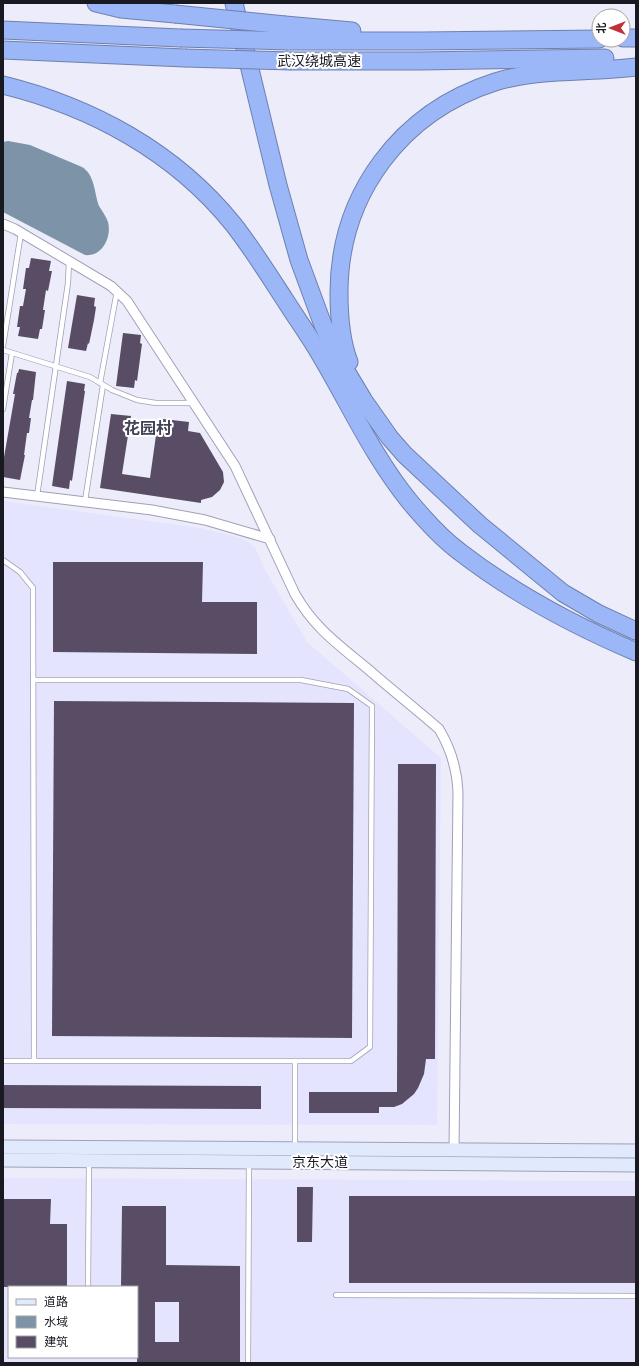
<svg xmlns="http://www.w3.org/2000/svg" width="639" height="1366" font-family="Karla,'Noto Sans SC',sans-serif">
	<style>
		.built { fill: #e4e4fe; fill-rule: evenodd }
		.water { fill: #7c93a8 }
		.building { fill: #584d65; fill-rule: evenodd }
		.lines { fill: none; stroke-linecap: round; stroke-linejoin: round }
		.service-casing { stroke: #a0a0b7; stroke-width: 6 }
		.minor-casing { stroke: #a0a0b7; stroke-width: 11 }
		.secondary-casing { stroke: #a0a0b7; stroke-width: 15 }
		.motorway-casing { stroke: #6e80ad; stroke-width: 19 }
		.service { stroke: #fff; stroke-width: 4.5 }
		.minor { stroke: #fff; stroke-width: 9 }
		.secondary { stroke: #e1e9fd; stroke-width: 13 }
		.motorway { stroke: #9cb7f8; stroke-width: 17 }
		.motorway-bridge-casing { stroke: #6e80ad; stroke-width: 19; stroke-linecap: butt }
		.motorway-bridge { stroke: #9cb7f8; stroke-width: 17 }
		.labels { text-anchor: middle; stroke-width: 4; stroke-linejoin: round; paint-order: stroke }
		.street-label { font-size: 14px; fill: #191921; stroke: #fff }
		.quarter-label { font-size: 16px; font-weight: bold; fill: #424256; stroke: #fff }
	</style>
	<rect width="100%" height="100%" fill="#ececfb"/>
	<g class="built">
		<path d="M3,501L200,528L241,538L255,547L264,568L307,642L441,758L437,1125L3,1124Z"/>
		<path d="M3,1178L636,1181V1363H3ZM9,1287H137V1357H9Z"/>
	</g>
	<path class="water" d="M8,141L30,145L82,167C95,175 94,192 99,206C102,211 106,216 108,222C112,237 102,257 85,255L3,212V142Z"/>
	<g class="building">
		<path d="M31,258L51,261L49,271H52L48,291L46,290L43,310H45L42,329H40L38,339L18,336L20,327H17L20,306H23L26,289H23L26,268H29Z"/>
		<path d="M77,295L95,298L94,306L96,307L94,320L89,344L88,343L86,351L68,348Z"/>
		<path d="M123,333L141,335L140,343L142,344L137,381L135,380L134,388L116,386Z"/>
		<path d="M19,369L36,372L33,400H32L29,418H31L29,433H27L24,455H25L20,480L3,477V463L15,394H13L17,373H18Z"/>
		<path d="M67,381L85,384L84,391H85L72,481L70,480L69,489L52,486Z"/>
		<path d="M111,414L131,416L122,474L150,478L158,421H162L163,419L189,422L188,431L200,433L223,472L224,482L220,490L212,497L201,500V503L100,488Z"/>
		<path d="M53,562H203L202,602H257V654L53,652Z"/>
		<path d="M54,701L354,703L352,1038L52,1036Z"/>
		<path d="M398,764H436L435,1059H426L424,1074L418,1088L414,1094L402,1104L394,1107H379V1113H309V1092H397Z"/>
		<path d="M3,1085L261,1086V1109L3,1108Z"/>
		<path d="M297,1187H313L312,1242H297Z"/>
		<rect x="349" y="1196" width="287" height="87"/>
		<path d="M3,1199H51L50,1224H67V1287H3Z"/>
		<path d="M122,1206H166V1265L240,1266V1363H137V1287H121ZM155,1302H179V1342H155Z"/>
	</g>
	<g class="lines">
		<defs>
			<g id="service">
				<path d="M3,346L21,233"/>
				<path d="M3,350L90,377L112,390L137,400L156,403H194"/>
				<path d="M100,383L117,291"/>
				<path d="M3,409L12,353"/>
				<path d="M37,496L68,283L69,262"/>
				<path d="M85,501L103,385"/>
				<path d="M3,560L20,572L33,588L34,1061"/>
				<path d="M3,1061H351L370,1047L372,706L348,689L301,680H33"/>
				<path d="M295,1061V1147"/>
				<path d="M88,1287L89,1163"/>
				<path d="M336,1295L636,1296"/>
				<path d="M248,1363L249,1163"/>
			</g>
			<g id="minor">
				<path d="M3,224L15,229L111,286L127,301L235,466L295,594C315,629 339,645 369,670C392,690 416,709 439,729C451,749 457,769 458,792L454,1150"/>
				<path d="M3,492L152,510L205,520L270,539"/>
			</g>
			<g id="secondary">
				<path d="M3,1147L636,1151"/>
				<path d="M3,1160L636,1165"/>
			</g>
			<g id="motorway">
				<path d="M96,3L121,9L175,14"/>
				<path d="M234,3L278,185L299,260L323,325L340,361L364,401L390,438L405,455L480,525L563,593L599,614L636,631"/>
				<path d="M285,25L352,31"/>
				<path d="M3,30L180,38"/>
				<path d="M623,38H636"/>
				<path d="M288,41H421L599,39"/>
				<path d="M3,50L185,58"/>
				<path d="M292,61H421L605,58"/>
				<path d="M3,85C92,107 175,152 233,224C252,248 268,274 285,300C297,319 310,337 321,356C350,405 374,458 410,502C425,520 441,538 460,552C513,593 575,626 636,652"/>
				<path d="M349,362C341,341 339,316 339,293C339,194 401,112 495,82C540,68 589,73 636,67"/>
			</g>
		</defs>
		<use href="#service" class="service-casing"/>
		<use href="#minor" class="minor-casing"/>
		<use href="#secondary" class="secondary-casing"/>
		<use href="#motorway" class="motorway-casing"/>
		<use href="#service" class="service"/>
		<use href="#minor" class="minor"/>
		<use href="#secondary" class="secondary"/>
		<use href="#motorway" class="motorway"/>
		<defs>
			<g id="motorway-bridge">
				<path d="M175,14L285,25"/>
				<path d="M180,38L288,41"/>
				<path d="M185,58L292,61"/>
			</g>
		</defs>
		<use href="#motorway-bridge" class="motorway-bridge-casing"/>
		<use href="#motorway-bridge" class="motorway-bridge"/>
	</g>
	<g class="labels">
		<g class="street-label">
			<text x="319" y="66">武汉绕城高速</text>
			<text x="320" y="1167">京东大道</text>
		</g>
		<g class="quarter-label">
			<text x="148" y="434">花园村</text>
		</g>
	</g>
	<rect width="639" height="1366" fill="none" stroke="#191921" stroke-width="8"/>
	<rect x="8" y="1286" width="130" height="72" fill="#ffffff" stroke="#a3a3a6"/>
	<rect x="16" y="1299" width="20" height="6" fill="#e1e9fd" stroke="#a3a3a6"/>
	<text x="44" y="1306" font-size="12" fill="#191921">道路</text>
	<rect x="16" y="1316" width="20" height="12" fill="#7c93a8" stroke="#a3a3a6"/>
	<text x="44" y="1326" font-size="12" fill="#191921">水域</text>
	<rect x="16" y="1336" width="20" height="12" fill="#584d65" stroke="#a3a3a6"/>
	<text x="44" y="1346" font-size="12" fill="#191921">建筑</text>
	<g transform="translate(611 28) rotate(270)"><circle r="19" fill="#ffffff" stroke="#a3a3a6"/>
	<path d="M0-3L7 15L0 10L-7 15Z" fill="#c13238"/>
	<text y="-6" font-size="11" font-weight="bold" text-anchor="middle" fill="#191921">北</text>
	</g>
</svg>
